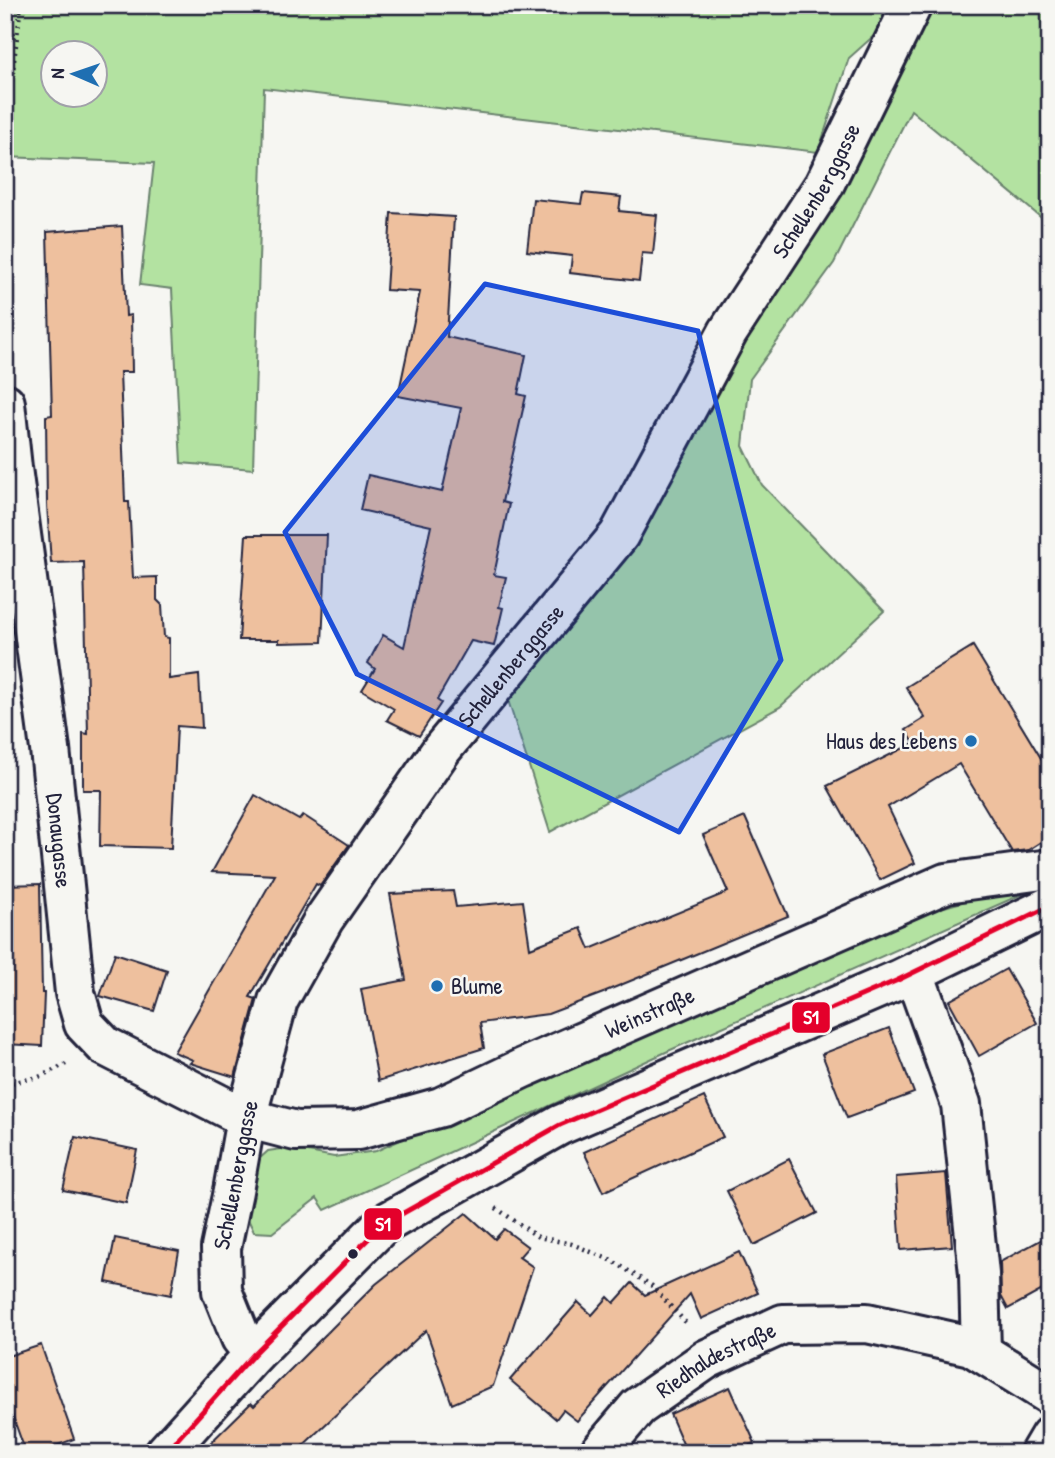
<svg xmlns="http://www.w3.org/2000/svg" width="1055" height="1458" font-family="'Patrick Hand',sans-serif">
	<style>
		.green { fill: #b3e2a1; stroke: #6a826e; stroke-width: 2; fill-rule: evenodd }
		.building { fill: #eec09e; stroke: #22223b; stroke-width: 2 }
		.lines { fill: none; stroke-linecap: round; stroke-linejoin: round }
		.minor-casing { stroke: #22223b; stroke-width: 44 }
		.path { stroke: #22223b; stroke-width: 4.5; stroke-dasharray: 2 5; stroke-linecap: butt }
		.minor { stroke: #f6f6f2; stroke-width: 38 }
		.bus-1-casing { stroke: #f6f6f2; stroke-width: 10 }
		.bus-1 { stroke: #e4002b; stroke-width: 5 }
		.marked { fill: #1d4ed8; fill-opacity: 0.2; stroke: #1d4ed8; stroke-width: 5; stroke-linejoin: round }
		.poi-dot { fill: #1f6fb2; stroke: #f6f6f2; stroke-width: 2.5 }
		.bus-dot { fill: #22223b; stroke: #f6f6f2; stroke-width: 2.5 }
		.labels { text-anchor: middle; stroke-width: 5; stroke-linejoin: round; paint-order: stroke }
		.street-label { font-size: 23px; fill: #22223b; stroke: #f6f6f2 }
		.poi-label { font-size: 23px; fill: #22223b; stroke: #f6f6f2; text-anchor: end }
		.line-badge { stroke: #f6f6f2; stroke-width: 2.5 }
		.badge-label { font-size: 19px; text-anchor: middle; font-weight: bold; fill: #fff }
	</style>
	<rect width="100%" height="100%" fill="#f6f6f2"/>
	<filter id="ink" filterUnits="userSpaceOnUse"><feTurbulence type="fractalNoise" baseFrequency=".0143" numOctaves="2"/><feDisplacementMap in="SourceGraphic" scale="14" xChannelSelector="R" yChannelSelector="G"/><feConvolveMatrix kernelMatrix="1 2 1 2 8 2 1 2 1" color-interpolation-filters="sRGB"/></filter>
	<g filter="url(#ink)">
		<g class="green">
			<path d="M5,5H896L887,24L849,58L818,152L264,88L253,469L181,463L172,289L140,285L154,163L5,157ZM52,52H94V94H52Z"/>
			<path d="M925,5H1050V225L911,110L834,263L750,379L743,446L762,485L884,611L780,707L550,832L507,697Z"/>
			<path d="M1033,882L1036,888L666,1052L325,1210L317,1198L272,1233L254,1232L247,1217L249,1168L268,1151L288,1148L334,1157L376,1151L709,1002L937,909Z"/>
		</g>
		<g class="building">
			<path d="M583,193L621,197L619,211L657,215L653,254L642,253L639,281L570,273L572,256L527,251L533,199L581,204Z"/>
			<path d="M391,213L454,217L447,337L526,355L518,394L526,396L502,502L509,504L494,575L506,577L499,607L503,608L494,646L471,641L437,700L441,703L419,736L387,720L394,709L362,690L375,669L368,663L383,635L404,647L431,526L360,510L368,475L442,492L461,408L398,396L420,292L386,290Z"/>
			<path d="M122,226L126,316L131,315L132,372H120L125,502H129L133,578L157,577V600L162,605L164,637L169,638V679L199,675L202,728L177,726L171,848L100,846L101,790H83V733L88,734L84,562L51,563L47,505L46,416L52,415L47,232Z"/>
			<path d="M246,535H327L322,642L279,643V640H239Z"/>
			<path d="M973,646L1050,773V836L1028,850L1012,852L959,764L888,807L915,863L880,880L827,786L914,743L906,730L925,718L906,687Z"/>
			<path d="M255,795L299,820L303,815L349,845L320,886L316,884L250,997L256,999L235,1077L190,1063L193,1060L174,1052L275,875L212,872Z"/>
			<path d="M745,817L788,916L606,991V992L548,1014L480,1023L484,1048L378,1081L361,989L406,980L390,894L453,891L456,907L523,901L530,948L581,928L590,949L728,892L703,835Z"/>
			<path d="M40,884L42,993H44L42,1046L5,1044V885Z"/>
			<path d="M115,953L167,970L154,1011L100,996Z"/>
			<path d="M1006,969L1037,1023L979,1056L949,1001Z"/>
			<path d="M889,1028L914,1093L847,1118L822,1054Z"/>
			<path d="M704,1097L723,1137L603,1192L584,1152Z"/>
			<path d="M75,1137L137,1150L126,1203L63,1190Z"/>
			<path d="M789,1159L817,1213L754,1245L727,1191Z"/>
			<path d="M946,1173L952,1246L901,1250L896,1177Z"/>
			<path d="M466,1213L495,1239L504,1229L528,1247L519,1257L533,1267L493,1386L452,1404L426,1330L295,1453H200L251,1403L254,1406L376,1284Z"/>
			<path d="M1050,1235V1286L1008,1309L1001,1296L1000,1262Z"/>
			<path d="M115,1238L179,1251L171,1295L106,1282Z"/>
			<path d="M739,1252L758,1293L701,1319L690,1294L577,1421L563,1410L556,1419L510,1380L578,1302L592,1315L608,1297L614,1303L632,1283L645,1295Z"/>
			<path d="M41,1345L74,1439L37,1453H26L5,1395V1357Z"/>
			<path d="M730,1387L755,1443L733,1453H687L670,1414Z"/>
		</g>
		<g class="lines">
			<defs>
				<g id="minor">
					<path id="s1" d="M5,403L12,468L50,749L75,993L84,1024L105,1046L246,1118L296,1131L358,1130L441,1107L523,1068L946,883L1050,869"/>
					<path d="M914,973L961,1104L979,1274L981,1352"/>
					<path id="s2" d="M254,1354L241,1338L222,1291L221,1248L233,1191L246,1118L278,1001L324,919L442,749L619,535L728,332L824,185L912,5"/>
					<path d="M165,1453L254,1354L382,1225L560,1125L898,980L1050,906"/>
					<path id="s3" d="M599,1453L638,1407L707,1359L783,1324L867,1323L971,1346L1050,1395"/>
					<path d="M1040,1453L1050,1436"/>
				</g>
			</defs>
			<use href="#minor" class="minor-casing"/>
			<g class="path">
				<path d="M5,116L11,85L21,5"/>
				<path d="M5,1084L39,1077L66,1064"/>
				<path d="M496,1208L538,1237L572,1244L613,1261L652,1286L688,1325"/>
			</g>
			<use href="#minor" class="minor"/>
			<defs>
				<path id="bus-1" d="M165,1453L254,1354L382,1225L560,1125L898,980L1050,906"/>
			</defs>
			<use href="#bus-1" class="bus-1-casing"/>
			<use href="#bus-1" class="bus-1"/>
		</g>
	</g>
	<path class="marked" d="M485,284L698,331L781,660L679,832L357,674L285,532Z"/>
	<g class="poi-dot">
		<circle cx="971" cy="741" r="7"/>
		<circle cx="437" cy="986" r="7"/>
	</g>
	<circle class="bus-dot" cx="353" cy="1254" r="6"/>
	<g class="labels">
		<g class="street-label">
			<text dy="8" stroke="none"><textPath href="#s2" startOffset="1344">Schellenberggasse</textPath></text>
			<text dy="8" stroke="none"><textPath href="#s2" startOffset="777">Schellenberggasse</textPath></text>
			<text dy="8" stroke="none"><textPath href="#s1" startOffset="441">Donaugasse</textPath></text>
			<text dy="8" stroke="none"><textPath href="#s1" startOffset="1244">Weinstraße</textPath></text>
			<text dy="8" stroke="none"><textPath href="#s2" startOffset="189">Schellenberggasse</textPath></text>
			<text dy="8" stroke="none"><textPath href="#s3" startOffset="152">Riedhaldestraße</textPath></text>
		</g>
		<g class="poi-label">
			<text x="957" y="749">Haus des Lebens</text>
			<text x="451" y="994" text-anchor="start">Blume</text>
		</g>
	</g>
	<g class="line-badge">
		<rect x="791" y="1001" width="40" height="33" rx="7" fill="#e4002b"/>
		<rect x="363" y="1207" width="40" height="34" rx="7" fill="#e4002b"/>
	</g>
	<g class="badge-label">
		<text x="811" y="1024">S1</text>
		<text x="383" y="1231">S1</text>
	</g>
	<rect width="1055" height="1458" fill="none" stroke="#f6f6f2" stroke-width="28"/>
	<rect x="14" y="14" width="1027" height="1430" fill="none" stroke="#22223b" stroke-width="2.5" filter="url(#ink)"/>
	<g transform="translate(74 74) rotate(272)"><circle r="33" fill="#f6f6f2" stroke="#a1a1a9" stroke-width="2"/>
	<path d="M0-5L12 26L0 18L-12 26Z" fill="#1f6fb2"/>
	<text y="-10" font-size="19" font-weight="bold" text-anchor="middle" fill="#22223b">N</text>
	</g>
</svg>
